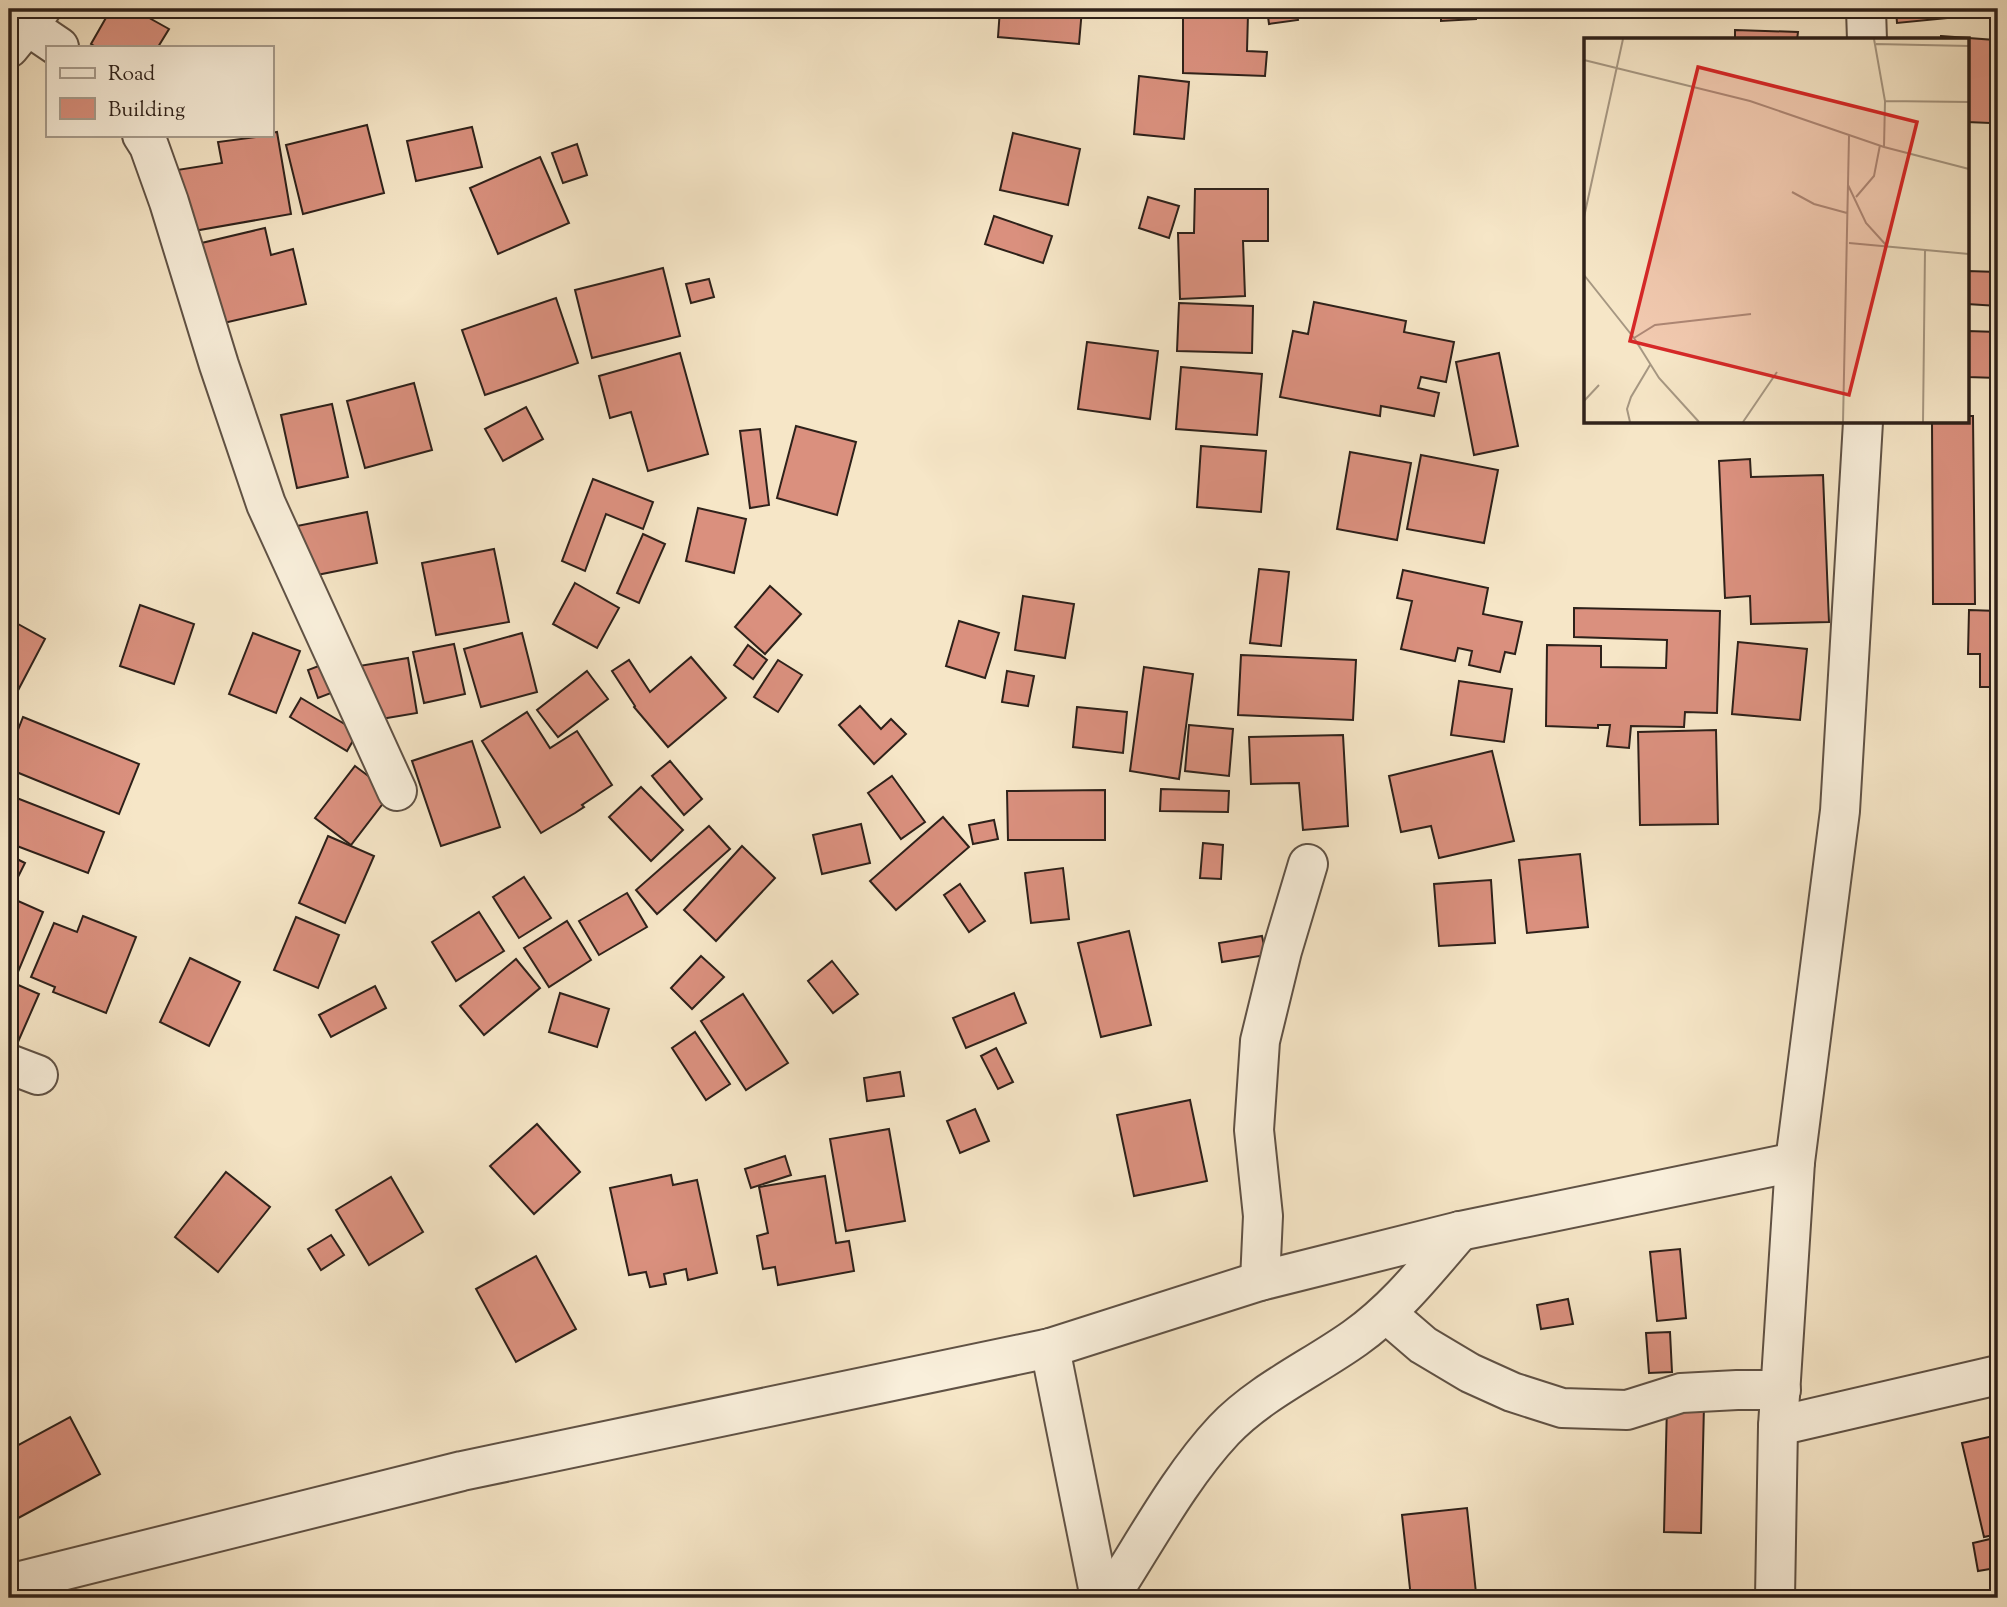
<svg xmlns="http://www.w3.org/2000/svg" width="2007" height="1607" font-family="'Sorts Mill Goudy',serif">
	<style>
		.building { fill: #da907e; stroke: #2e211a; stroke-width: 2 }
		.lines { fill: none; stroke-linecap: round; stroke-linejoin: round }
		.minor-casing { stroke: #605245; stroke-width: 42 }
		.minor { stroke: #f9efdb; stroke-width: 38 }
		.inset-road { fill: none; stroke: #a69782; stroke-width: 2 }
		.view { fill: #d62828; fill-opacity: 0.15; stroke: #d62828; stroke-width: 3.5 }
		.inset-edge { fill: none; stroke: #2e211a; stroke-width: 3.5 }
	</style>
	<rect width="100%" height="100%" fill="#f6e6c7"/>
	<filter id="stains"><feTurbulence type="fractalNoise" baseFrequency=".00286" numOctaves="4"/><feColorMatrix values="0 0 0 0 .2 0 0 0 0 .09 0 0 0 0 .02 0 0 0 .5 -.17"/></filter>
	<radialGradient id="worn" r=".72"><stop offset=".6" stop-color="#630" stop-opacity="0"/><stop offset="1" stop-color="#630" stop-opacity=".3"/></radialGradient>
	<g class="building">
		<path d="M111,9H133L169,29L158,47H96L91,44Z"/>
		<path d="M1000,9H1082L1079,44L998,37Z"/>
		<path d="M1267,9H1296L1298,20L1269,24Z"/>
		<path d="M1441,9H1476V19L1441,21Z"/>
		<path d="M1896,9H1998V13L1897,23Z"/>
		<path d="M1183,13L1248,14L1247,51L1267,52L1265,76L1183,73Z"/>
		<path d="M1735,30L1798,32L1797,40H1735Z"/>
		<path d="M1941,36L1995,40L1990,123L1967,122V40H1941Z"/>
		<path d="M1139,76L1189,82L1184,139L1134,134Z"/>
		<path d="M367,125L384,193L303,214L286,145Z"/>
		<path d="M472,127L482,167L416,181L407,141Z"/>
		<path d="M277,132L291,214L188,232L177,170L222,163L218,142L271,135V133Z"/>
		<path d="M1013,133L1080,149L1068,205L1000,190Z"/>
		<path d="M577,144L587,175L563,183L552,153Z"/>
		<path d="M540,157L569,223L498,254L470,188Z"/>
		<path d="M1195,189H1268V241H1243L1245,296L1180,299L1178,233H1194Z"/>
		<path d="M1148,197L1179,206L1169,238L1139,228Z"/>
		<path d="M994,216L1052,236L1043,263L985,244Z"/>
		<path d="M265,228L271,255L293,249L306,304L215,325L193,245Z"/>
		<path d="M663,268L680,336L592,358L575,290Z"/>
		<path d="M1967,271L1998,272V306L1967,304Z"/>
		<path d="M709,279L714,297L691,303L686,284Z"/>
		<path d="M556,298L578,363L485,395L462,330Z"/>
		<path d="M1314,302L1406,321L1404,332L1454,342L1446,382L1421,377L1418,388L1439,393L1434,416L1381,406L1380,416L1280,397L1293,331L1308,334Z"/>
		<path d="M1179,303L1253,306L1252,353L1177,351Z"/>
		<path d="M1967,331L1998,332V378L1967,377Z"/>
		<path d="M1087,342L1158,351L1150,419L1078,409Z"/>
		<path d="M680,353L708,454L648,471L631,412L610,418L599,376Z"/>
		<path d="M1499,353L1518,446L1474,455L1456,362Z"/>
		<path d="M1181,367L1262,374L1257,435L1176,429Z"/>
		<path d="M414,383L432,450L365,468L347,401Z"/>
		<path d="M332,404L348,477L297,488L281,415Z"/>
		<path d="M526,407L543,439L503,461L485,429Z"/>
		<path d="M1967,416H1973L1975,604H1933L1932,422H1967Z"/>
		<path d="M796,426L856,442L837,515L777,498Z"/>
		<path d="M760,429L769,505L750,508L740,431Z"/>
		<path d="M1201,446L1266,451L1261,512L1197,507Z"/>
		<path d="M1350,452L1411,463L1397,540L1337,529Z"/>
		<path d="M1421,455L1498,470L1484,543L1407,529Z"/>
		<path d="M1750,459L1751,477L1823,475L1829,622L1751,624L1750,596L1725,598L1719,461Z"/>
		<path d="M593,479L653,502L643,529L606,514L585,571L562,561Z"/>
		<path d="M698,508L746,519L734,573L686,561Z"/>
		<path d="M367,512L377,563L307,577L297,526Z"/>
		<path d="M643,534L665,544L639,603L617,593Z"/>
		<path d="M494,549L509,622L436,635L422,563Z"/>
		<path d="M1259,569L1289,572L1281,646L1250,643Z"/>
		<path d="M1403,570L1488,588L1483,614L1522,622L1515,654L1505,652L1500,672L1469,665L1472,651L1458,648L1455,661L1401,649L1412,601L1397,598Z"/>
		<path d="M575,583L619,608L597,648L553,624Z"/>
		<path d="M770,586L801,614L765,654L735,627Z"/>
		<path d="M1023,596L1074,604L1065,658L1015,650Z"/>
		<path d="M140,605L194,624L174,684L120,666Z"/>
		<path d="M1574,608L1720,611L1717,713L1685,712L1684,727L1631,726L1629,748L1607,746L1610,725H1598V728L1546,726L1547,645L1601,646V667L1666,668L1667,640L1574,637Z"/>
		<path d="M1969,610L1998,611V687H1980V654H1968Z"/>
		<path d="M9,619L45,639L14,698L9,695Z"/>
		<path d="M959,621L999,633L985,678L946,666Z"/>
		<path d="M253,633L300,651L276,713L229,694Z"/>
		<path d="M522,633L537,692L481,707L464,649Z"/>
		<path d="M1738,642L1807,649L1800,720L1732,714Z"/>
		<path d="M454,644L465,694L424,703L413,652Z"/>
		<path d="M748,645L767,660L753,679L734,665Z"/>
		<path d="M1241,655L1356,660L1353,720L1238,715Z"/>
		<path d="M691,657L726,698L668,747L634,707L635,706L612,671L629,660L650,692Z"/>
		<path d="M408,658L417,713L369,721L359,666Z"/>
		<path d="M778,660L802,675L778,712L754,697Z"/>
		<path d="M329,662L339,690L318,698L308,670Z"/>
		<path d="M1144,667L1193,674L1179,779L1130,771Z"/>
		<path d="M587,671L608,699L558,737L537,710Z"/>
		<path d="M1007,671L1034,676L1028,706L1002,702Z"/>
		<path d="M1459,681L1512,689L1504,742L1451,735Z"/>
		<path d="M301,698L358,732L347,751L290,717Z"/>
		<path d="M860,706L881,729L891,719L906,734L874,764L839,725Z"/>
		<path d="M1077,707L1127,712L1123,753L1073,747Z"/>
		<path d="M527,712L550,748L577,731L612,785L582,805L584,807L575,813L541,833L482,741Z"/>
		<path d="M23,717L139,764L119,814L9,769V753Z"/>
		<path d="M1189,725L1233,729L1229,776L1185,771Z"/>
		<path d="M1716,730L1718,824L1640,825L1638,732Z"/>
		<path d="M1343,735L1348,826L1303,830L1299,783L1251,784L1249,737Z"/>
		<path d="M472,741L500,827L441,846L412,761Z"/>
		<path d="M1492,751L1514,841L1439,858L1431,826L1401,832L1389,776Z"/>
		<path d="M670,761L702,799L684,815L652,776Z"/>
		<path d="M355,766L391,793L351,845L315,818Z"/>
		<path d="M892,776L925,822L901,839L868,793Z"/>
		<path d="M641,787L683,830L651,861L609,817Z"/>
		<path d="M1161,789L1229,791L1228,812L1160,811Z"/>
		<path d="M1105,790V840H1008L1007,791Z"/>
		<path d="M9,795L104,832L88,873L9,843Z"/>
		<path d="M943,817L969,847L896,910L870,881Z"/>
		<path d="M994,820L998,839L973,844L969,825Z"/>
		<path d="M861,824L870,863L822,874L813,835Z"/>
		<path d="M709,826L730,849L657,914L636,890Z"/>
		<path d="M328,836L374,856L345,923L299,903Z"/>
		<path d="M1203,843L1223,845L1221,879L1200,878Z"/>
		<path d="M742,846L775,878L716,941L684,910Z"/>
		<path d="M1580,854L1588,927L1527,933L1519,860Z"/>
		<path d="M9,855L25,863L10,893H9Z"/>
		<path d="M1063,868L1069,919L1031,923L1025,873Z"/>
		<path d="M524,877L551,918L519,938L493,897Z"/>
		<path d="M1491,880L1495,943L1439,946L1434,884Z"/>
		<path d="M960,884L985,921L969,932L944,895Z"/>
		<path d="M627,893L647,927L599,955L579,921Z"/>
		<path d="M9,897L43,912L18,972L9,968Z"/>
		<path d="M479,912L504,951L456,981L432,942Z"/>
		<path d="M83,916L136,937L106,1013L53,992L55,987L31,977L54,923L77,932Z"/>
		<path d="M296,917L339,935L318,988L274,970Z"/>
		<path d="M567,921L591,960L549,987L524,948Z"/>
		<path d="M1129,931L1151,1025L1101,1037L1078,943Z"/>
		<path d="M1262,936L1266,955L1222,962L1219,943Z"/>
		<path d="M701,956L724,977L692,1009L671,988Z"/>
		<path d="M190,958L240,982L209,1046L160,1022Z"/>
		<path d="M516,959L540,988L484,1035L460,1006Z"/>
		<path d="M832,961L858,994L833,1013L808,981Z"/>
		<path d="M9,981L39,994L14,1051L9,1048Z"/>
		<path d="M375,986L386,1008L331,1037L319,1015Z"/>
		<path d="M560,993L609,1009L597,1047L549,1032Z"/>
		<path d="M1014,993L1026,1023L966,1048L953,1018Z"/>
		<path d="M743,994L788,1063L746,1090L701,1021Z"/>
		<path d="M695,1032L730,1084L706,1100L672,1048Z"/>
		<path d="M996,1048L1013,1082L998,1089L981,1056Z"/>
		<path d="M900,1072L904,1096L867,1101L864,1078Z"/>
		<path d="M1190,1100L1207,1181L1134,1196L1117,1115Z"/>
		<path d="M975,1109L989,1141L960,1153L947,1121Z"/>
		<path d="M537,1124L580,1172L534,1214L490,1166Z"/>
		<path d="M889,1129L905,1221L846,1231L830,1139Z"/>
		<path d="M785,1156L791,1175L751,1188L745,1169Z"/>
		<path d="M226,1172L270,1207L218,1272L175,1237Z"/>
		<path d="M671,1175L673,1185L697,1180L717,1273L688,1280L686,1269L664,1274L666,1284L650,1287L646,1272L629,1275L610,1188Z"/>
		<path d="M825,1176L836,1243L849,1241L854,1271L778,1285L775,1267L763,1269L757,1236L768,1233L759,1187Z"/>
		<path d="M391,1177L423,1232L369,1265L336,1210Z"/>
		<path d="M331,1235L344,1255L321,1270L308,1249Z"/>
		<path d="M1680,1249L1686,1318L1657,1321L1650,1252Z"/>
		<path d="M536,1256L576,1329L516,1362L476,1289Z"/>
		<path d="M1568,1299L1573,1324L1541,1329L1537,1305Z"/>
		<path d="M1670,1332L1672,1372L1649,1373L1646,1333Z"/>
		<path d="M1667,1404L1704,1405L1701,1533L1664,1532Z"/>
		<path d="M70,1417L100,1474L9,1523V1450Z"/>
		<path d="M1998,1435V1534L1984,1537L1962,1443Z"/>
		<path d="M1467,1508L1476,1593L1411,1598L1402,1515Z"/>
		<path d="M1990,1539L1996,1568L1978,1571L1973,1543Z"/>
	</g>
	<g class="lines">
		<defs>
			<g id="minor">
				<path d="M1866,9L1867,40"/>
				<path d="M28,26L59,47"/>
				<path d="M9,48L41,9"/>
				<path d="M142,135L149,146L169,202L219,365L266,504L397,791"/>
				<path d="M9,1064L38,1075"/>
				<path d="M1260,1281L1263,1216L1254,1130L1260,1041L1282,951L1308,864"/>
				<path d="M1387,1314L1423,1345L1470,1373L1512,1392L1562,1408L1627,1410L1681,1393L1737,1390H1781"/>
				<path d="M1050,1348L1100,1598"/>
				<path d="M1778,1426L1998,1375"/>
				<path d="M9,1584L462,1471L1050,1348L1260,1281L1460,1231L1795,1162"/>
				<path d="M1109,1598C1145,1543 1179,1478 1224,1430C1260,1392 1313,1368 1355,1338C1396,1309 1427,1269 1460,1231"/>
				<path d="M1775,1598L1778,1426L1795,1162L1840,811L1863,422"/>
			</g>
		</defs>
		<use href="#minor" class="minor-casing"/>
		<use href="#minor" class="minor"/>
	</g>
	<g transform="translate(1584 38)">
		<rect width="385" height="385" fill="#f6e6c7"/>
		<path class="inset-road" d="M290,1L301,63L300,109M292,6L385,8M0,22L166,63L300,109L385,131M301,63L385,64M264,147L282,185L302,207M208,154L230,166L263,175M272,159L290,138L296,107M0,179L39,1M265,205L385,216M0,237L50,300L75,340L115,384M50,300L71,287L167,276M0,363L15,347M46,384L43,371L47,359L66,327M159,384L193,334M259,384L265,98M339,384L341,212"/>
		<path class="view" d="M114,29L333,84L265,357L46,303Z"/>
		<rect width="385" height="385" class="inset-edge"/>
	</g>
	<rect width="2007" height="1607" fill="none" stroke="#f6e6c7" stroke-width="35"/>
	<rect x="10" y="10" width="1986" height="1586" fill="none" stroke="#2e211a" stroke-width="3.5"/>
	<rect x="18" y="18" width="1972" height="1572" fill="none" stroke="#2e211a" stroke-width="2"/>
	<rect x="46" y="46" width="228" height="91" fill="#f9efdb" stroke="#a89d8e" stroke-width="2"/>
	<rect x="60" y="68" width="35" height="10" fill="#f9efdb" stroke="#a89d8e" stroke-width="2"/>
	<text x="108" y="80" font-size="21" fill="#2e211a">Road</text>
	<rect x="60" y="98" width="35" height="21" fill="#da907e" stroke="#a89d8e" stroke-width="2"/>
	<text x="108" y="116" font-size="21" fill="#2e211a">Building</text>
	<rect width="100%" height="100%" filter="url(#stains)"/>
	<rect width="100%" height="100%" fill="url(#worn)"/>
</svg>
